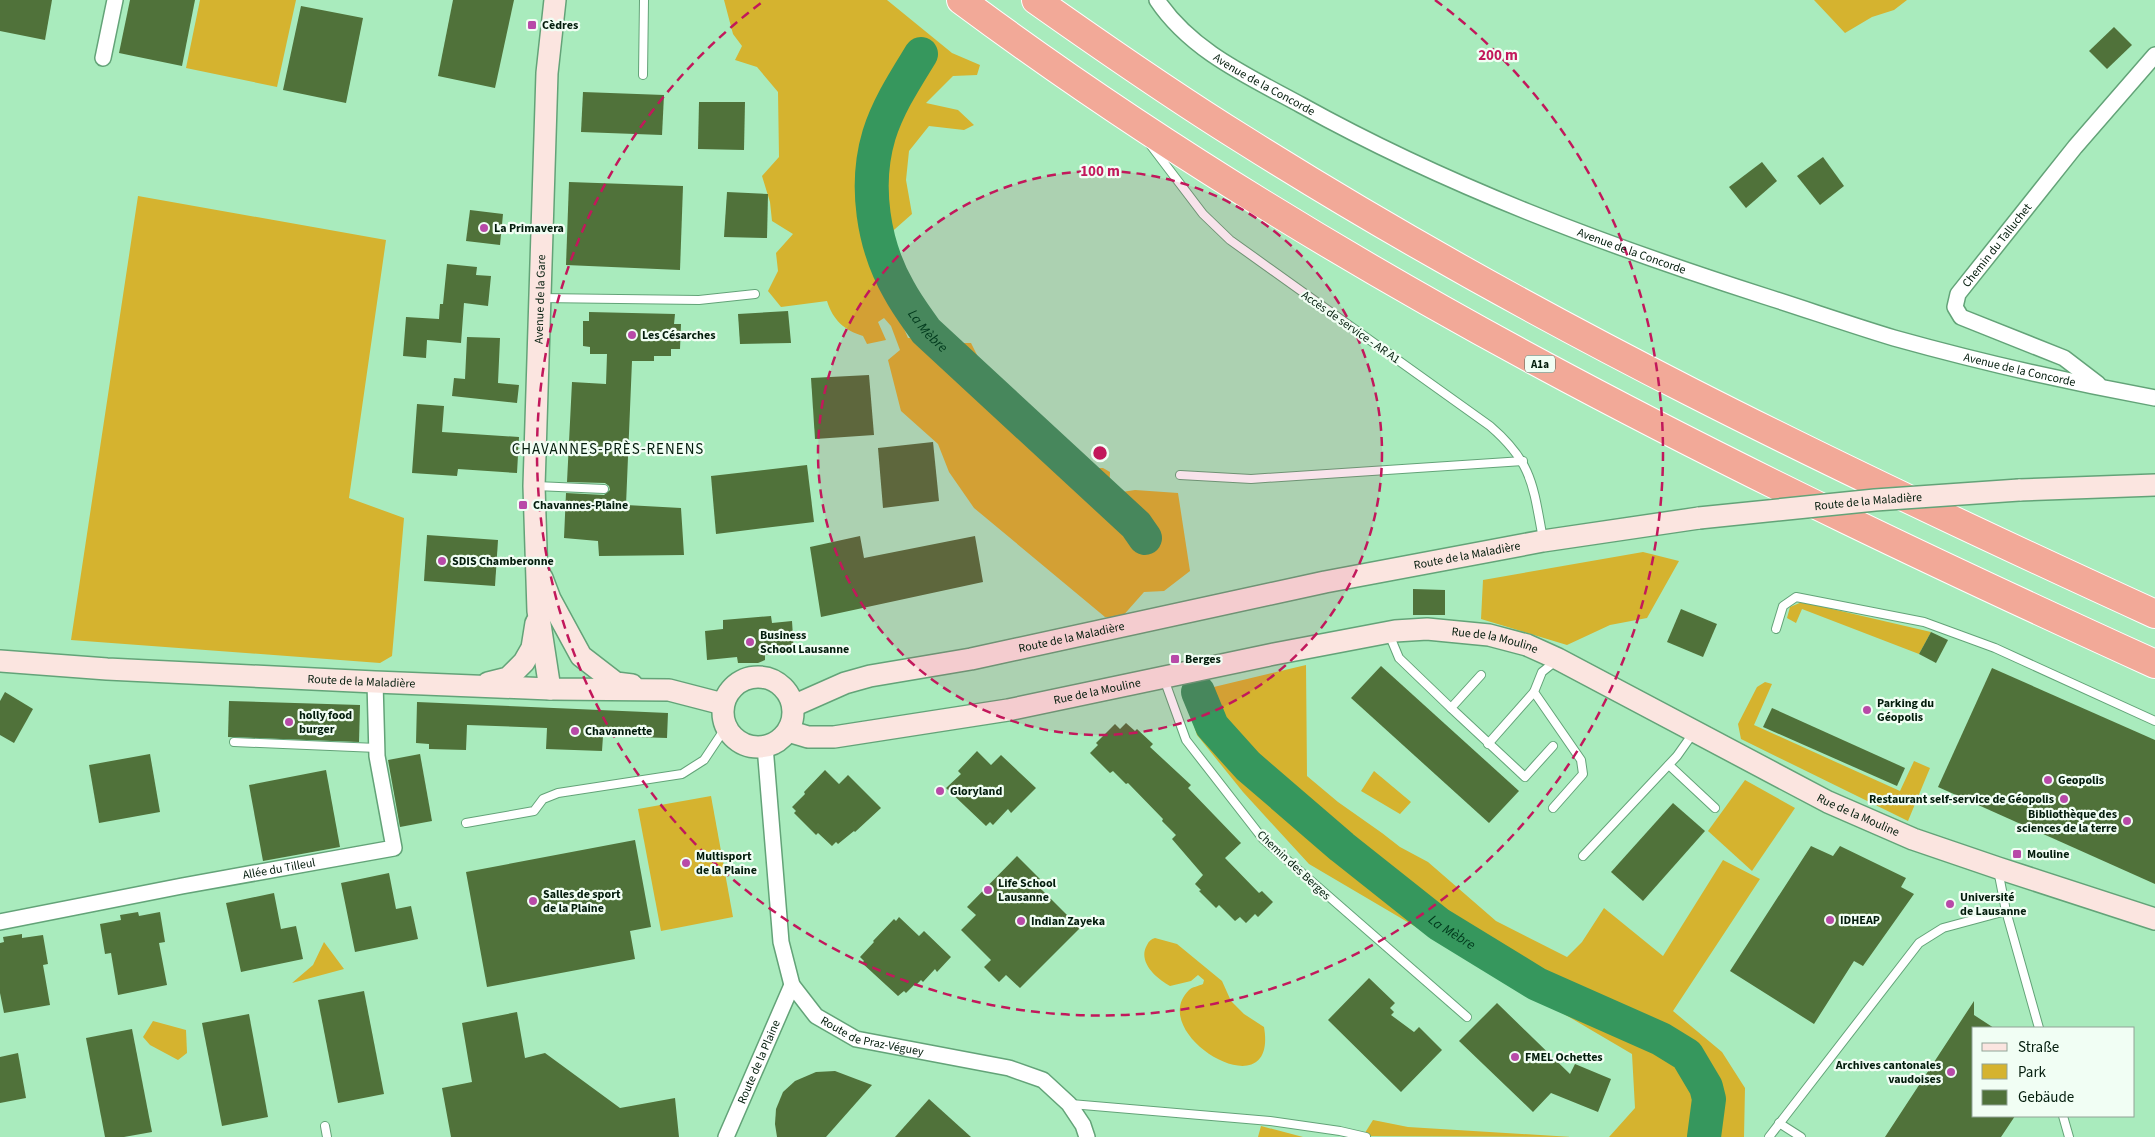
<svg xmlns="http://www.w3.org/2000/svg" width="2155" height="1137" font-family="'Source Sans 3',sans-serif">
	<style>
		.green { fill: #d5b32f }
		.lines { fill: none; stroke-linecap: round; stroke-linejoin: round }
		.river { stroke: #36975d; stroke-width: 34 }
		.building { fill: #50723a }
		.lane-casing { stroke: #63a378; stroke-width: 10 }
		.street-casing { stroke: #63a378; stroke-width: 18 }
		.secondary-casing { stroke: #63a378; stroke-width: 24 }
		.highway-casing { stroke: #fff; stroke-width: 30 }
		.lane { stroke: #fff; stroke-width: 8 }
		.street { stroke: #fff; stroke-width: 15 }
		.secondary { stroke: #fbe5e0; stroke-width: 21 }
		.highway { stroke: #f2a998; stroke-width: 28 }
		.secondary-bridge-casing { stroke: #63a378; stroke-width: 24; stroke-linecap: butt }
		.secondary-bridge { stroke: #fbe5e0; stroke-width: 21 }
		.ring { fill: none; stroke: #c2185b; stroke-width: 2.5; stroke-dasharray: 9 6 }
		.poi-dot { fill: #b84aa8; stroke: #f1fef4; stroke-width: 2 }
		.labels { text-anchor: middle; stroke-width: 4.5; stroke-linejoin: round; paint-order: stroke }
		.shield { fill: #f1fef4; stroke: #4a6052; stroke-width: 1 }
		.shield-label { font-size: 11px; font-weight: bold; fill: #031c0c }
		.poi-label { font-size: 12px; font-weight: bold; fill: #031c0c; stroke: #f1fef4; text-anchor: start }
		.street-label { font-size: 12px; fill: #031c0c; stroke: #f1fef4 }
		.water-label { font-size: 14px; font-style: italic; fill: #01391c; stroke: #f1fef4 }
		.quarter-label { font-size: 15px; letter-spacing: 1px; fill: #031c0c; stroke: #f1fef4 }
		.centre { fill: #c2185b; stroke: #f1fef4; stroke-width: 2.5 }
		.ring-label { font-size: 15px; text-anchor: middle; font-weight: bold; fill: #c2185b; stroke: #f1fef4; stroke-width: 4.5; stroke-linejoin: round; paint-order: stroke }
	</style>
	<rect width="100%" height="100%" fill="#a9ebbd"/>
	<g class="green">
		<path d="M200,0H296L277,87L186,68Z"/>
		<path d="M724,0H887L952,53L980,65L977,75L953,76L926,103L958,110L974,125L964,130L929,126L909,151L906,180L912,214L878,244L886,287L908,338L936,336L950,352L959,343H971L980,361L976,373L1002,389L1003,399L1038,430L1052,425L1092,468H1103L1110,472L1109,494L1135,490L1178,493L1190,571L1164,591L1144,592L1121,618L1105,617L974,508L949,472L938,444L901,411L888,360L900,350L891,326L884,318L878,322L886,340L867,344L863,336C844,330 833,320 827,301L781,307L768,291L778,271L776,253L793,234L772,221L770,202L762,176L779,157L778,92L757,67L735,60L742,46L733,34Z"/>
		<path d="M1814,0H1907L1894,10L1872,17L1845,33Z"/>
		<path d="M138,196L386,240L349,498L404,518L392,656L380,663L71,640Z"/>
		<path d="M1643,552L1679,561L1647,618L1610,625L1567,645L1481,619L1483,580Z"/>
		<path d="M1802,602L1931,632L1919,654L1802,609L1796,623L1787,618L1790,607Z"/>
		<path d="M1306,665L1307,776L1338,802L1382,833L1400,847L1428,862L1496,921L1567,957L1582,942L1604,908L1663,956L1723,860L1760,879L1673,1011L1722,1052L1745,1088L1744,1137H1609L1635,1108L1632,1054L1309,864L1243,792L1197,735L1185,697L1193,692Z"/>
		<path d="M1765,682L1772,684L1754,725L1900,791L1914,761L1930,768L1908,821L1741,739L1738,724L1757,687Z"/>
		<path d="M1374,771L1411,802L1400,814L1361,791Z"/>
		<path d="M1745,780L1795,808L1752,871L1708,831Z"/>
		<path d="M711,796L733,917L661,931L638,809Z"/>
		<path d="M1155,938L1177,944L1222,981L1231,1001L1244,1014L1264,1027C1279,1114 1144,1034 1189,990C1192,987 1199,986 1203,984L1204,980L1198,975L1191,981L1170,986C1157,979 1137,962 1147,945C1149,941 1151,939 1155,938Z"/>
		<path d="M324,942L344,969L292,983L313,965Z"/>
		<path d="M153,1021L186,1030L187,1053L178,1060L150,1045L143,1037Z"/>
		<path d="M1373,1120L1408,1127L1572,1137L1363,1136Z"/>
		<path d="M1261,1126L1303,1137H1258Z"/>
	</g>
	<g class="lines">
		<g class="river">
			<path id="s1" d="M921,54C905,80 888,106 879,135C864,185 873,245 899,290C907,305 917,318 926,331L1136,525L1145,538"/>
			<path id="s2" d="M1198,692L1212,726L1248,766L1342,847L1439,924L1537,984L1661,1039L1687,1055L1706,1087L1709,1099L1704,1137"/>
		</g>
	</g>
	<g class="building">
		<path d="M0,0H52L45,40L0,31Z"/>
		<path d="M130,0H195L182,66L119,53Z"/>
		<path d="M453,0H514L495,88L438,76Z"/>
		<path d="M301,6L363,18L346,103L283,90Z"/>
		<path d="M2114,27L2132,45L2107,69L2089,51Z"/>
		<path d="M583,92L664,95L662,135L581,132Z"/>
		<path d="M699,102H745L744,150L698,149Z"/>
		<path d="M1823,157L1844,186L1820,205L1797,176Z"/>
		<path d="M1762,162L1777,181L1746,208L1729,187Z"/>
		<path d="M569,182L683,186L680,270L566,265Z"/>
		<path d="M727,192L768,194L767,238L724,237Z"/>
		<path d="M470,210L503,214L500,245L466,241Z"/>
		<path d="M447,264L477,267L476,275L491,276L488,306L464,303L461,343L427,340L426,358L403,356L406,317L439,319L440,304H443Z"/>
		<path d="M788,311L791,343L740,344L738,314Z"/>
		<path d="M589,312L675,314L674,324H681L680,349H671V356H654V361H632L626,505L681,508L684,555L599,556L598,541L564,538L566,493L604,495L610,490L609,486L605,483L567,482L572,382L606,384L607,354H590V347L583,346V321H589Z"/>
		<path d="M467,337L500,338L498,383L519,385L517,403L452,396L454,378L465,379Z"/>
		<path d="M869,375L874,435L815,439L811,378Z"/>
		<path d="M417,404L444,406L442,432L519,437L517,473L458,469L457,476L412,473Z"/>
		<path d="M933,442L939,501L883,508L878,448Z"/>
		<path d="M807,465L814,522L716,534L711,476Z"/>
		<path d="M427,535L498,540L495,586L424,581Z"/>
		<path d="M860,536L864,558L975,536L983,582L821,617L810,547Z"/>
		<path d="M1413,589L1445,590V615H1413Z"/>
		<path d="M1681,609L1717,624L1703,657L1667,642Z"/>
		<path d="M771,616L772,623L792,621L794,652L765,655V660L758,663H738L737,657L707,660L705,631L723,629V620Z"/>
		<path d="M1931,632L1948,640L1936,663L1919,654Z"/>
		<path d="M1381,666L1519,791L1489,823L1351,698Z"/>
		<path d="M1992,668L2155,740V884L1938,787Z"/>
		<path d="M5,692L33,709L14,743L0,735V701Z"/>
		<path d="M229,701L360,705L359,742L228,737Z"/>
		<path d="M417,702L668,713L667,738L603,736L602,751L546,749L547,728L467,725L466,750L429,749V744L416,743Z"/>
		<path d="M1772,708L1905,768L1897,786L1763,727Z"/>
		<path d="M1126,723L1135,731L1137,729L1153,744L1150,747L1191,785L1188,788L1241,843L1225,858L1259,893L1262,891L1273,902L1258,917L1255,914L1246,923L1240,917L1235,921L1219,905L1216,908L1199,891L1201,890L1195,884L1203,875L1172,839L1176,835L1162,821L1163,819L1128,783L1126,784L1113,771L1110,773L1090,753L1098,745L1096,743L1115,724L1120,729Z"/>
		<path d="M977,751L991,765L1001,755L1036,788L1011,813L1008,809L993,825L990,822L986,826L946,788L961,774L958,771Z"/>
		<path d="M150,754L160,812L99,823L89,765Z"/>
		<path d="M420,754L432,821L400,827L388,760Z"/>
		<path d="M326,770L340,847L263,861L249,785Z"/>
		<path d="M825,770L839,784L848,775L881,808L855,832L854,831L838,844L836,842L832,846L818,833L816,835L794,813L796,811L792,807L805,794L804,792Z"/>
		<path d="M1673,803L1705,831L1643,901L1611,872Z"/>
		<path d="M635,840L651,927L630,931L635,959L487,987L466,872Z"/>
		<path d="M1811,846L1833,856L1840,846L1906,878L1901,887L1914,894L1863,966L1854,961L1814,1024L1730,971Z"/>
		<path d="M1017,856L1040,879L1035,883L1080,928L1020,988L1006,975L999,982L984,967L991,960L961,930L976,915L967,907Z"/>
		<path d="M389,873L396,909L411,906L418,939L355,952L341,883Z"/>
		<path d="M274,893L281,929L296,926L303,959L241,972L226,903Z"/>
		<path d="M138,912L139,916L160,912L165,942L159,943L167,985L118,995L111,953L105,954L100,924L121,920L120,915Z"/>
		<path d="M899,917L919,936L924,931L951,957L937,972L935,969L923,982L921,980L915,986L914,985L906,993L904,991L898,996L862,963L864,961L860,957L874,942L873,941L894,919L896,921Z"/>
		<path d="M22,934V938L43,935L48,964L43,965L50,1005L4,1013L0,993V943L4,942L3,937Z"/>
		<path d="M1369,978L1395,1003L1390,1008L1394,1012L1391,1015L1414,1032L1419,1027L1442,1050L1401,1092L1328,1020Z"/>
		<path d="M364,991L384,1094L338,1103L318,1000Z"/>
		<path d="M1974,1001V1015L1994,1028H1974V1116H2015L2001,1137H1885Z"/>
		<path d="M1497,1003L1570,1074L1575,1064L1611,1079L1598,1112L1551,1093L1533,1112L1459,1041Z"/>
		<path d="M517,1012L525,1058L545,1053L620,1108L675,1098L679,1137H451L442,1088L472,1082L462,1023Z"/>
		<path d="M249,1014L268,1117L222,1126L202,1023Z"/>
		<path d="M132,1029L152,1132L124,1137H105L86,1038Z"/>
		<path d="M18,1053L26,1098L0,1103V1057Z"/>
		<path d="M835,1071L872,1085L826,1137H777L775,1124L776,1109L783,1092L795,1081L816,1072Z"/>
		<path d="M929,1099L971,1137H895Z"/>
	</g>
	<g class="lines">
		<defs>
			<g id="lane">
				<path d="M643,75L644,0"/>
				<path d="M1149,143L1203,214L1230,240L1490,426C1533,463 1533,486 1543,539"/>
				<path d="M540,298L699,300L755,294"/>
				<path d="M1180,475L1251,479L1523,461"/>
				<path d="M536,486L604,489"/>
				<path d="M1776,629L1783,606L1796,597L1924,622L1995,648L2155,721"/>
				<path d="M1389,634L1399,658L1451,708"/>
				<path d="M1481,675L1451,708L1525,777L1553,746"/>
				<path d="M1164,679L1186,740L1263,839L1467,1017"/>
				<path d="M234,742L377,748"/>
				<path d="M1488,744L1534,692"/>
				<path d="M1669,765L1715,808"/>
				<path d="M1553,808L1583,774L1581,760L1534,692L1542,672L1557,660"/>
				<path d="M466,823L534,811L543,799L558,793L682,774L704,760L726,727"/>
				<path d="M1583,856L1677,756L1694,732"/>
				<path d="M1998,870L2006,911L2039,1028"/>
				<path d="M1071,1104L1270,1121L1340,1131L1366,1137"/>
				<path d="M2063,1116L2069,1137"/>
				<path d="M1779,1123L1801,1137"/>
				<path d="M325,1126L327,1137"/>
				<path d="M1769,1137L1919,943L1943,928L2006,911"/>
			</g>
			<g id="street">
				<path id="s3" d="M1157,0C1191,51 1248,76 1301,105C1447,186 1605,245 1764,296C1808,310 1851,325 1894,338C1980,362 2068,382 2155,398"/>
				<path d="M103,58L115,0"/>
				<path id="s4" d="M2098,384L2064,358L1961,317L1955,307L1958,294L2075,147L2155,55"/>
				<path id="s5" d="M765,746L781,942L792,985L816,1016L856,1039L1009,1068L1043,1080L1069,1104L1083,1125L1087,1137"/>
				<path id="s6" d="M0,922L182,886L394,848L377,756L375,682"/>
				<path id="s7" d="M726,1137L792,985"/>
			</g>
			<g id="secondary">
				<path d="M2019,490L2155,485"/>
				<path d="M542,578L550,599L581,656L616,683L632,685"/>
				<path id="s8" d="M0,661L107,669L375,682L550,689L669,690L723,704"/>
				<circle cx="758" cy="712" r="35"/>
				<path d="M488,683L508,678L524,662L532,648L536,623"/>
				<path id="s9" d="M550,689L538,611L534,486L547,73L555,0"/>
				<path id="s10" d="M793,706L845,683L870,676L971,659L1325,582L1543,541L1699,518"/>
				<path id="s11" d="M788,731L808,737H834L1008,710L1274,654L1395,631L1427,629L1489,635L1527,645L1558,659L1828,802L1913,839L1998,868L2155,919"/>
			</g>
			<g id="highway">
				<path d="M961,0C1328,273 1740,475 2155,664"/>
				<path d="M1036,0C1104,48 1173,96 1244,140C1534,323 1844,472 2155,614"/>
			</g>
		</defs>
		<use href="#lane" class="lane-casing"/>
		<use href="#street" class="street-casing"/>
		<use href="#secondary" class="secondary-casing"/>
		<use href="#highway" class="highway-casing"/>
		<use href="#lane" class="lane"/>
		<use href="#street" class="street"/>
		<use href="#secondary" class="secondary"/>
		<use href="#highway" class="highway"/>
		<defs>
			<g id="secondary-bridge">
				<path id="s12" d="M1699,518L1875,500L2019,490"/>
			</g>
		</defs>
		<use href="#secondary-bridge" class="secondary-bridge-casing"/>
		<use href="#secondary-bridge" class="secondary-bridge"/>
	</g>
	<circle cx="1100" cy="453" r="282" fill="#c2185b" fill-opacity=".12"/>
	<g class="ring">
		<circle cx="1100" cy="453" r="282"/>
		<path d="M1435 0A563 563 0 1 1 765 0"/>
	</g>
	<g class="poi-dot">
		<rect x="527" y="20" width="10" height="10" rx="2.5"/>
		<circle cx="484" cy="228" r="5"/>
		<circle cx="632" cy="335" r="5"/>
		<rect x="518" y="500" width="10" height="10" rx="2.5"/>
		<circle cx="442" cy="561" r="5"/>
		<circle cx="750" cy="642" r="5"/>
		<rect x="1170" y="654" width="10" height="10" rx="2.5"/>
		<circle cx="1867" cy="710" r="5"/>
		<circle cx="289" cy="722" r="5"/>
		<circle cx="575" cy="731" r="5"/>
		<circle cx="2048" cy="780" r="5"/>
		<circle cx="940" cy="791" r="5"/>
		<circle cx="2064" cy="799" r="5"/>
		<circle cx="2127" cy="821" r="5"/>
		<rect x="2012" y="849" width="10" height="10" rx="2.5"/>
		<circle cx="686" cy="863" r="5"/>
		<circle cx="988" cy="890" r="5"/>
		<circle cx="533" cy="901" r="5"/>
		<circle cx="1950" cy="904" r="5"/>
		<circle cx="1830" cy="920" r="5"/>
		<circle cx="1021" cy="921" r="5"/>
		<circle cx="1515" cy="1057" r="5"/>
		<circle cx="1951" cy="1072" r="5"/>
	</g>
	<g class="labels">
		<rect class="shield" x="1525" y="355.5" width="30" height="17" rx="4"/>
		<g class="shield-label">
			<text x="1540" y="368">A1a</text>
		</g>
		<g class="poi-label">
			<text x="542" y="29">Cèdres</text>
			<text x="494" y="232">La Primavera</text>
			<text x="642" y="339">Les Césarches</text>
			<text x="533" y="509">Chavannes-Plaine</text>
			<text x="452" y="565">SDIS Chamberonne</text>
			<text x="760" y="639">Business<tspan x="760" dy="14">School Lausanne</tspan></text>
			<text x="1185" y="663">Berges</text>
			<text x="1877" y="707">Parking du<tspan x="1877" dy="14">Géopolis</tspan></text>
			<text x="299" y="719">holly food<tspan x="299" dy="14">burger</tspan></text>
			<text x="585" y="735">Chavannette</text>
			<text x="2058" y="784">Geopolis</text>
			<text x="950" y="795">Gloryland</text>
			<text x="2054" y="803" text-anchor="end">Restaurant self-service de Géopolis</text>
			<text x="2117" y="818" text-anchor="end">Bibliothèque des<tspan x="2117" dy="14">sciences de la terre</tspan></text>
			<text x="2027" y="858">Mouline</text>
			<text x="696" y="860">Multisport<tspan x="696" dy="14">de la Plaine</tspan></text>
			<text x="998" y="887">Life School<tspan x="998" dy="14">Lausanne</tspan></text>
			<text x="543" y="898">Salles de sport<tspan x="543" dy="14">de la Plaine</tspan></text>
			<text x="1960" y="901">Université<tspan x="1960" dy="14">de Lausanne</tspan></text>
			<text x="1840" y="924">IDHEAP</text>
			<text x="1031" y="925">Indian Zayeka</text>
			<text x="1525" y="1061">FMEL Ochettes</text>
			<text x="1941" y="1069" text-anchor="end">Archives cantonales<tspan x="1941" dy="14">vaudoises</tspan></text>
		</g>
		<g class="street-label">
			<text dy="4" stroke="none"><textPath href="#s3" startOffset="138">Avenue de la Concorde</textPath></text>
			<text dy="4" stroke="none"><textPath href="#s4" startOffset="241">Chemin du Talluchet</textPath></text>
			<text dy="4" stroke="none"><textPath href="#s3" startOffset="542">Avenue de la Concorde</textPath></text>
			<text dy="4" stroke="none"><textPath href="#s9" startOffset="391">Avenue de la Gare</textPath></text>
			<text transform="translate(1351 327) rotate(35)" y="4">Accès de service - AR A1</text>
			<text dy="4" stroke="none"><textPath href="#s3" startOffset="948">Avenue de la Concorde</textPath></text>
			<text dy="4" stroke="none"><textPath href="#s12" startOffset="170">Route de la Maladière</textPath></text>
			<text dy="4" stroke="none"><textPath href="#s10" startOffset="692">Route de la Maladière</textPath></text>
			<text dy="4" stroke="none"><textPath href="#s10" startOffset="288">Route de la Maladière</textPath></text>
			<text dy="4" stroke="none"><textPath href="#s11" startOffset="719">Rue de la Mouline</textPath></text>
			<text dy="4" stroke="none"><textPath href="#s8" startOffset="362">Route de la Maladière</textPath></text>
			<text dy="4" stroke="none"><textPath href="#s11" startOffset="314">Rue de la Mouline</textPath></text>
			<text dy="4" stroke="none"><textPath href="#s11" startOffset="1124">Rue de la Mouline</textPath></text>
			<text transform="translate(1294 865) rotate(43)" y="4">Chemin des Berges</text>
			<text dy="4" stroke="none"><textPath href="#s6" startOffset="284">Allée du Tilleul</textPath></text>
			<text dy="4" stroke="none"><textPath href="#s5" startOffset="341">Route de Praz-Véguey</textPath></text>
			<text dy="4" stroke="none"><textPath href="#s7" startOffset="82">Route de la Plaine</textPath></text>
		</g>
		<g class="water-label">
			<text dy="5" stroke="none"><textPath href="#s1" startOffset="302">La Mèbre</textPath></text>
			<text dy="5" stroke="none"><textPath href="#s2" startOffset="354">La Mèbre</textPath></text>
		</g>
		<g class="quarter-label">
			<text x="608" y="454">CHAVANNES-PRÈS-RENENS</text>
		</g>
	</g>
	<circle cx="1100" cy="453" r="8" class="centre"/>
	<g class="ring-label">
		<text x="1498" y="60">200 m</text>
		<text x="1100" y="176">100 m</text>
	</g>
	<rect x="1972" y="1027" width="162" height="90" fill="#f1fef4" stroke="#92a497"/>
	<rect x="1982" y="1043" width="25" height="8" fill="#fbe5e0" stroke="#92a497"/>
	<text x="2018" y="1052" font-size="15" fill="#031c0c">Straße</text>
	<rect x="1982" y="1064" width="25" height="15" fill="#d5b32f" stroke="#92a497"/>
	<text x="2018" y="1077" font-size="15" fill="#031c0c">Park</text>
	<rect x="1982" y="1090" width="25" height="15" fill="#50723a" stroke="#92a497"/>
	<text x="2018" y="1102" font-size="15" fill="#031c0c">Gebäude</text>
</svg>
